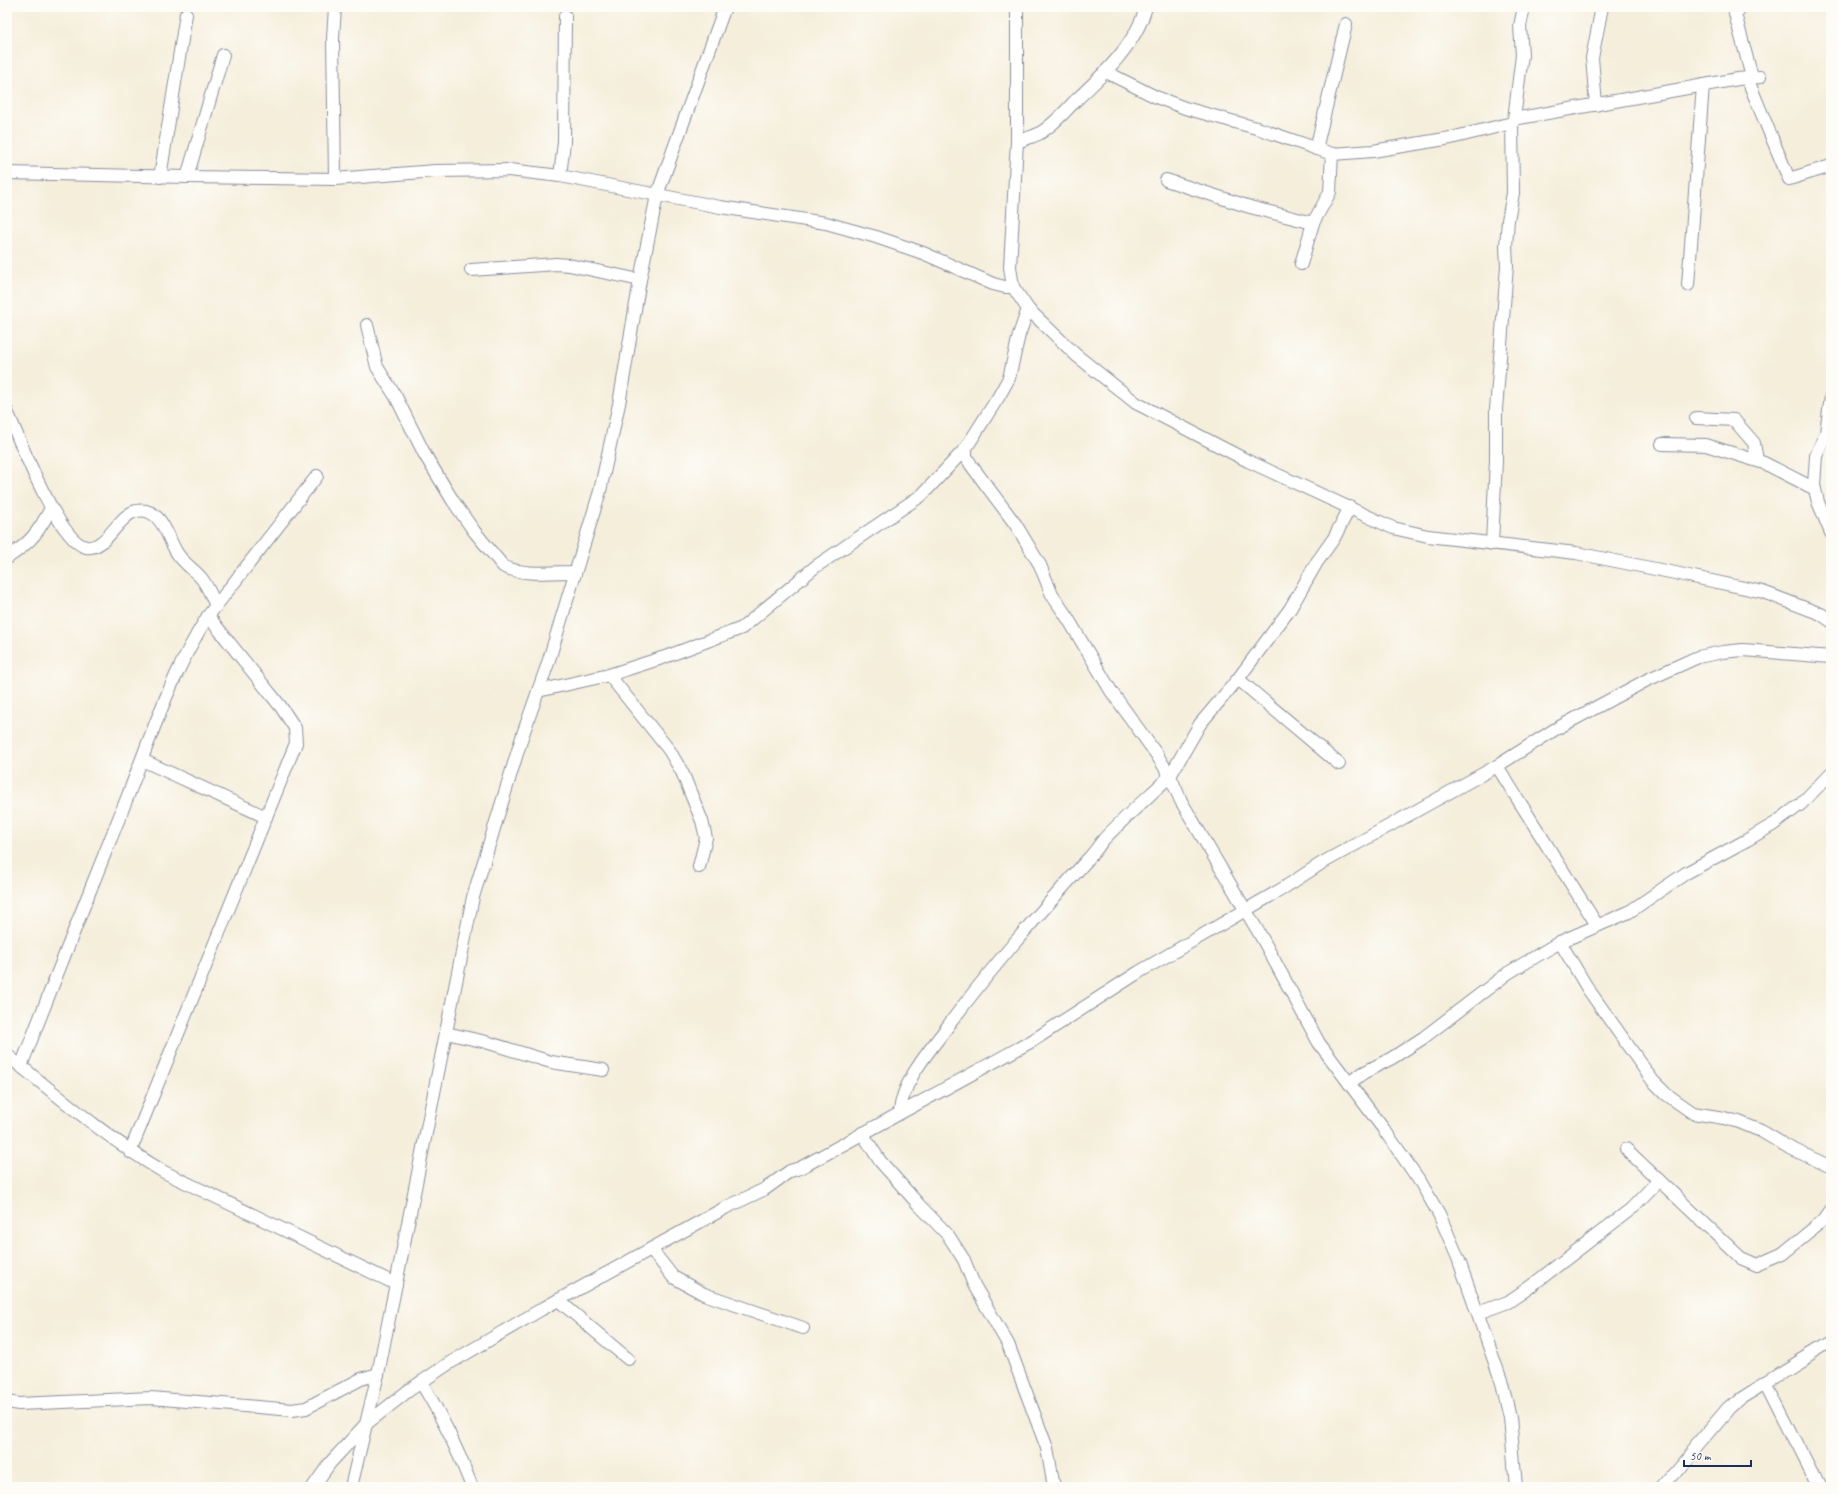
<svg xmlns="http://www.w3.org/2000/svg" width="1838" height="1494" font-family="Caveat,sans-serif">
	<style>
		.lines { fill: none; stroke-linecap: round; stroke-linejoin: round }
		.minor-casing { stroke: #888e9c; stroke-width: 14 }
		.minor { stroke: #fff; stroke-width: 12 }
	</style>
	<rect width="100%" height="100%" fill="#fdfcf7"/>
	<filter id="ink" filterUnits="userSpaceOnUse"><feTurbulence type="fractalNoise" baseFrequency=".025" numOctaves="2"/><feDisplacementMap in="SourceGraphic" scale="8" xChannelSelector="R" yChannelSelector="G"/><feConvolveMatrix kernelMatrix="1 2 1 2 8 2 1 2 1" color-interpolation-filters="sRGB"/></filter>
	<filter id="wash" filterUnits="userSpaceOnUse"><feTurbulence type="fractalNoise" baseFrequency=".012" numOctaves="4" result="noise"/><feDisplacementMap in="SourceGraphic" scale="16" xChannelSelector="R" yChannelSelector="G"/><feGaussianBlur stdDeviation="0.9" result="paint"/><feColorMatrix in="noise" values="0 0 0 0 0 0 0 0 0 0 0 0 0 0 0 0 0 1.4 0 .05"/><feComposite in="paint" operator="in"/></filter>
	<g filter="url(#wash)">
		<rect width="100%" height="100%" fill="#f5eedb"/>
	</g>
	<g filter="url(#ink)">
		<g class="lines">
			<defs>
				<g id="minor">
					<path d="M335,7L333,38L335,179"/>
					<path d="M1017,7V142L1010,267L1013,287L1028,309L1076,355L1136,403L1248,461L1393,528L1428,536L1576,553L1675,573L1763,592L1821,614L1831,621"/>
					<path d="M1741,7L1735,14L1752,77"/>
					<path d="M1106,72L1156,97L1185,108L1260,129L1332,154L1373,151L1451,138L1512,123"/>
					<path d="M1747,78L1789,179L1831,166"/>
					<path d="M1596,105L1592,58L1602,7"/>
					<path d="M1514,119L1738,79L1760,77"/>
					<path d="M1017,142C1024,139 1033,137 1040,133C1053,125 1064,113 1074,102C1102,76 1136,45 1146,7"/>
					<path d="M1316,149L1346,24"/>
					<path d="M7,173L187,177L335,179L435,171L509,170L560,176L720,207L826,223L876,237L923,253L993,284L1005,287H1013"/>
					<path d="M560,176L564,142L565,16"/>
					<path d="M160,177L186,14"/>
					<path d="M187,177L223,55"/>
					<path d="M1166,180L1250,207L1313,223"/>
					<path d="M1301,264L1313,223L1330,192L1332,154"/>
					<path d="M471,270L556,264L569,265L640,280"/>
					<path d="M1688,285L1703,85"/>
					<path d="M367,325L377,367L396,397L425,455L453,501L474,531L503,566C520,576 555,572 575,572"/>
					<path d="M1831,396L1826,433L1816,456L1814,485L1818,502L1831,533"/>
					<path d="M7,411C18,437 59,542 86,547C107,550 118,515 136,511C162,506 167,538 177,553C183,563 195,570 202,579C208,587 212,597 216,606"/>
					<path d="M1696,418L1734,420L1754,443L1757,460"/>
					<path d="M1662,444L1706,445L1764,463L1815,489"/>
					<path d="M1350,507L1334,538L1317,562L1290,609L1238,679L1200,724L1170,776L1181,801L1262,938L1319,1043L1385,1131L1421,1183L1439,1214L1458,1258L1502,1383L1510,1417L1516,1487"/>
					<path d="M1492,544L1496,460V410L1507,266L1506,246L1508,220L1513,193L1512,123L1514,119L1522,55L1520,26L1524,7"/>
					<path d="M7,558C31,542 38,533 51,508"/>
					<path d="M609,675L669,750L682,772L702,821L706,838L699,867"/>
					<path d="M1238,679L1339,764"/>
					<path d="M538,691L609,675L665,657L742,628L815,567L922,495L966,448L999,396L1009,378L1019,335L1028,309"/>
					<path d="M142,760L266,817"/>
					<path d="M1497,766L1597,925"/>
					<path d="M1560,942L1588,989L1653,1081L1666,1094L1693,1113L1724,1118L1739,1122L1761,1131L1788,1147L1831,1167"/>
					<path d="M446,1033L486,1042L551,1062L603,1070"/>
					<path d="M7,1055C58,1096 108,1139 164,1172L396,1284"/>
					<path d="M21,1066C56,977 91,887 127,798C151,736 172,672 208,616L317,476"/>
					<path d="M1349,1083L1363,1073L1392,1058L1423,1038L1508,973L1560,942L1629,912L1686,873L1747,840L1774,824L1801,804L1831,773"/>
					<path d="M900,1112C902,1082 927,1054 945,1030C989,970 1039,914 1089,858C1095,852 1099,845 1104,839C1125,817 1148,797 1170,776L1157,755L1111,691L1067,617L1052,595L1040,565L1016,525L971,465L966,456V448"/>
					<path d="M862,1133L880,1161L919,1205L948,1235L964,1260L974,1285L1008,1344L1047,1448L1054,1487"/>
					<path d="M1626,1149L1741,1258L1757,1265L1782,1254L1823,1221L1831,1210"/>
					<path d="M130,1152L296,743L295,728L281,707L208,616"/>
					<path d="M651,1249L673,1277L704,1294L803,1328"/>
					<path d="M558,1300L628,1359"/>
					<path d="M1478,1313L1508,1302L1527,1289L1631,1209L1659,1180"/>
					<path d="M421,1382C442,1416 458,1450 472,1487"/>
					<path d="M1766,1382L1819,1487"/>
					<path d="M7,1402L19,1404L151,1398L292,1410L306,1408L361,1379L378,1374"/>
					<path d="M313,1487L330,1463L366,1424L408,1391L448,1364L542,1309L725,1208L765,1189L790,1171L800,1168L1032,1041L1139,972L1282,889L1322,863L1497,766L1554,730L1647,680L1698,657L1723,652L1743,650L1831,657"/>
					<path d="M351,1487L378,1374L473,897L523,734L548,663L600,491L619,404L640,280L657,195L725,7"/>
					<path d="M1662,1487L1728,1409L1742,1397L1831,1342"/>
				</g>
			</defs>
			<use href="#minor" class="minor-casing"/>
			<use href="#minor" class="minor"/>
		</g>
	</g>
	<rect width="1838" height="1494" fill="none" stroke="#fdfcf7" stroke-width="24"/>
	<path d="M1684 1460v6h67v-6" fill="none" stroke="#1b2f5e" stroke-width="2"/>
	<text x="1690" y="1460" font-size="12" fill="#1b2f5e" stroke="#fdfcf7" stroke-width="3" paint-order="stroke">50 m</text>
</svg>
